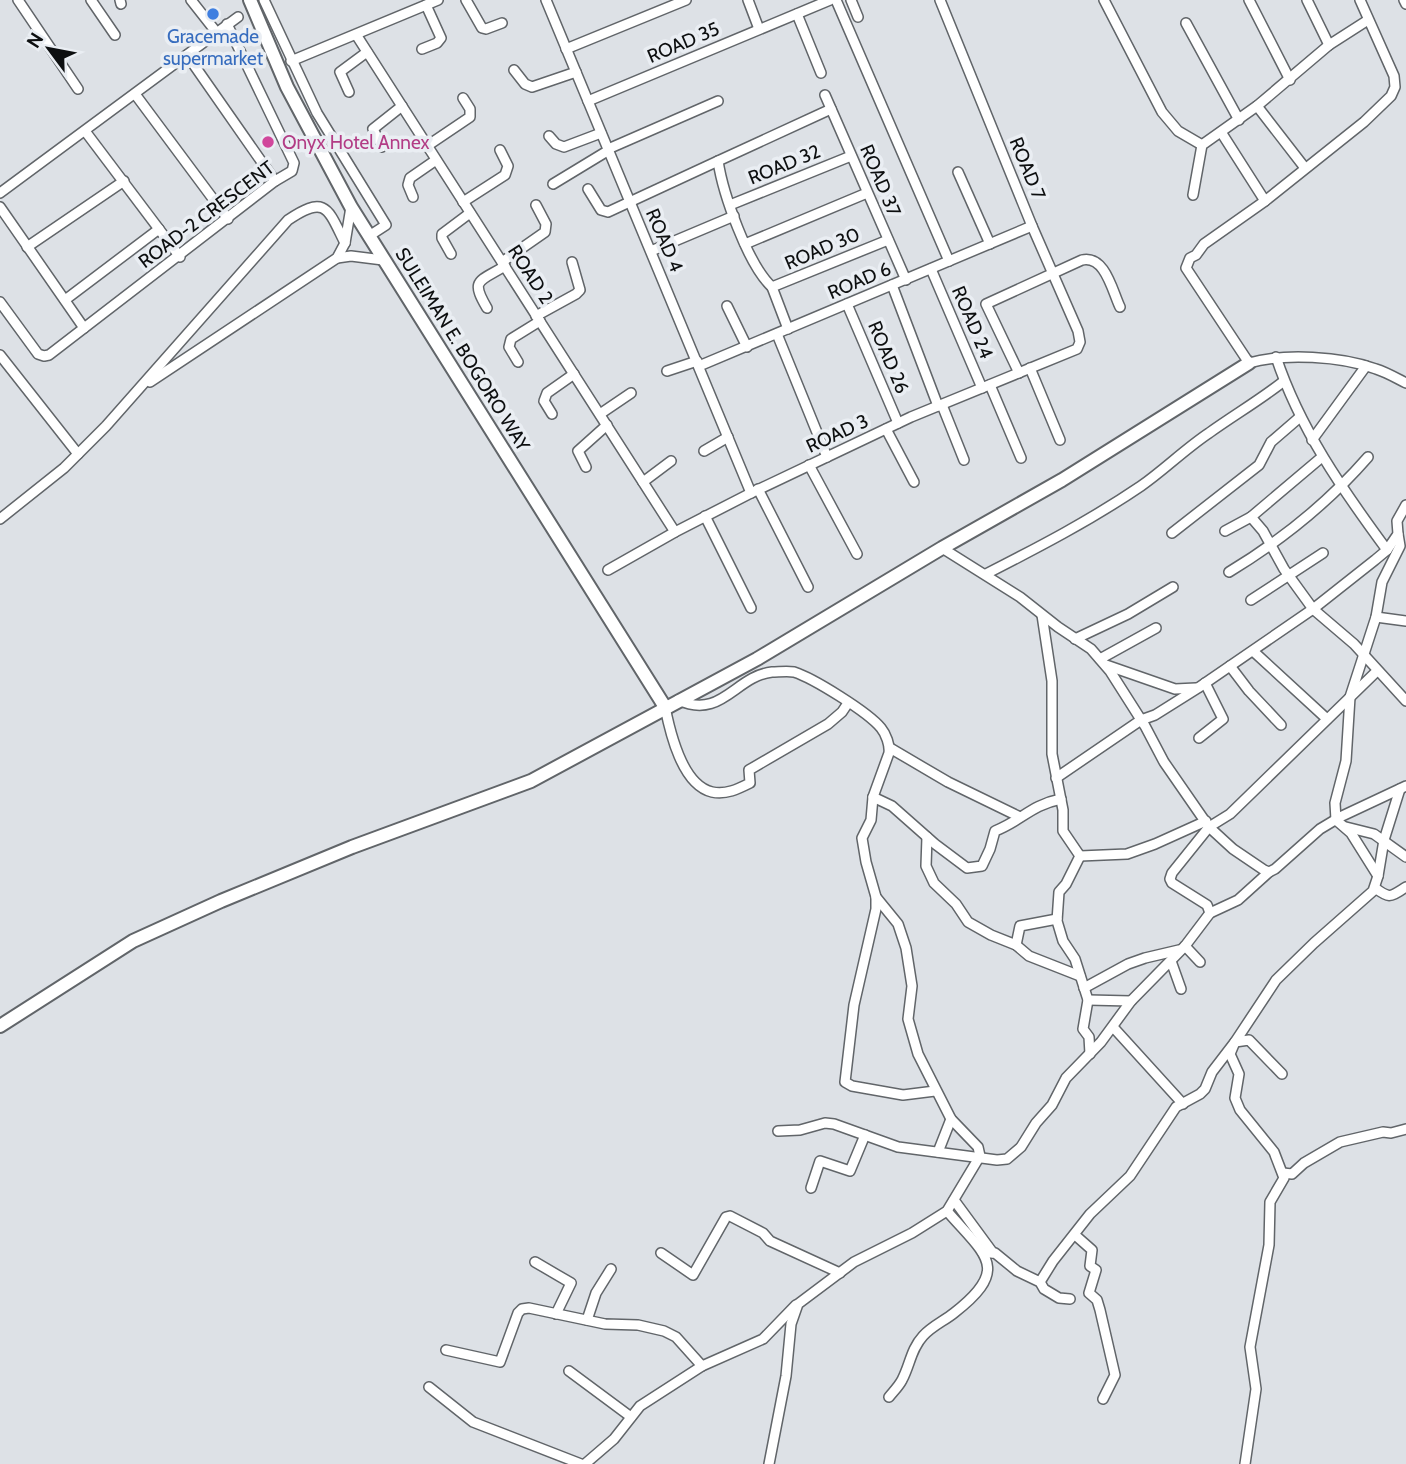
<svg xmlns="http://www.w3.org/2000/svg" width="1406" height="1464" font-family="Cabin,sans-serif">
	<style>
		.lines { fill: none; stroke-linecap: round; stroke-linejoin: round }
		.minor-casing { stroke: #616569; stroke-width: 12 }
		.major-casing { stroke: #616569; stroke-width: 16 }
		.minor { stroke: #fff; stroke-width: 9 }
		.major { stroke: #fff; stroke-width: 12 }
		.shop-dot { fill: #3f7fe0; stroke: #eaeef3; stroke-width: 2.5 }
		.hotel-dot { fill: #d1479c; stroke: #eaeef3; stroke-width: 2.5 }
		.labels { text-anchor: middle; stroke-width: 7; stroke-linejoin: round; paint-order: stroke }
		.shop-label { font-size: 19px; fill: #366cbe; stroke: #eaeef3 }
		.street-label { font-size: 19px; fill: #0d0f10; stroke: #eaeef3 }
		.hotel-label { font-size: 19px; fill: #b23c85; stroke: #eaeef3; text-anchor: start }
	</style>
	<rect width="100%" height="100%" fill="#dde1e6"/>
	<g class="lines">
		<defs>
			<g id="minor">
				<path d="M18,0L78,89"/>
				<path d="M91,0L115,35"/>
				<path d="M120,0L121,4"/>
				<path d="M191,0L217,33"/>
				<path d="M264,0L317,113L386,225L369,236"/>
				<path d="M466,0L482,28L486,29L502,23"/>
				<path d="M546,0L751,493"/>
				<path d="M748,0L759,29"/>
				<path d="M836,0L949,261"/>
				<path d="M851,0L858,17"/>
				<path d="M1104,0L1162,112L1178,131L1202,145"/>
				<path d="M1249,0L1290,80"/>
				<path d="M1307,0L1329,45"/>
				<path d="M1360,0L1394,76L1395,87L1391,96L1364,122L1265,201L1204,244L1196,255L1190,258L1186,268L1249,363C1284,353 1341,356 1376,369C1386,372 1396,378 1406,383"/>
				<path d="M1404,0L1406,4"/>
				<path d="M797,14L821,73"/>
				<path d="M1186,23L1239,120"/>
				<path d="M357,36L675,532"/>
				<path d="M422,49L437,43L441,38L426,5"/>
				<path d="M566,49L686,0"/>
				<path d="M187,55L275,181"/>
				<path d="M291,61L438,0"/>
				<path d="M514,70L525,84L532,87L576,72"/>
				<path d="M349,92L340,72L367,52"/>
				<path d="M135,94L228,219"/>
				<path d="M825,95L906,280"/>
				<path d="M588,101L830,0"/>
				<path d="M1257,106L1305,168"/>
				<path d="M85,131L180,257"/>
				<path d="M1221,132L1265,201"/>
				<path d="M549,136L556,144L564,147L601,133"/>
				<path d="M427,146L470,117V109L463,98"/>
				<path d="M382,147L373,129L402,106"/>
				<path d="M608,149L718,101"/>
				<path d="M958,172L990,244"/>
				<path d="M553,184L609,150"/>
				<path d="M588,189L601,210L608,212L718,161"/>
				<path d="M0,193L238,17"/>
				<path d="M1193,195L1202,145L1257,106L1329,45L1368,20"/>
				<path d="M413,197L408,185L410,178L436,160"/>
				<path d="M463,202L505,175L508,166L500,150"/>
				<path d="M730,205L851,156"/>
				<path d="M0,207L84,328"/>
				<path d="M745,244L867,193"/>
				<path d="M27,247L124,181"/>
				<path d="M651,251L734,216"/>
				<path d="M451,254L442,238V234L470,213"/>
				<path d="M337,258L351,256L383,260"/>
				<path d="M502,262L545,232L546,224L536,205"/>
				<path d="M931,269L982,388"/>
				<path d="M892,285L938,406"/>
				<path d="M772,287C748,265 723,194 718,161L831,109"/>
				<path d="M65,300L159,229"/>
				<path d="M0,302L38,354L44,356L49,355L275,181L292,171L294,163L227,24"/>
				<path d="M847,304L898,423"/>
				<path d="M727,306L747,347"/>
				<path d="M487,308C470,279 479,282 505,266"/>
				<path d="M536,316L576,294L580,290L572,262"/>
				<path d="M788,329L772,287L888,240"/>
				<path d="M777,334L827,457"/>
				<path d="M0,355L78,454"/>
				<path d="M1276,357C1300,429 1342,489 1387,550"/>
				<path d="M518,362L509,347L511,339L540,321"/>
				<path d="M699,366L1032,226"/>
				<path d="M1030,368L1060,440"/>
				<path d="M667,371L697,361"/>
				<path d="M1019,373L986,304L1082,260C1105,255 1112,290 1120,307"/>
				<path d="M150,382L337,258L345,243L351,207"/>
				<path d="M990,385L1021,458"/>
				<path d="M942,405L964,460"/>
				<path d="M552,414L544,401L547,393L574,374"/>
				<path d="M600,414L631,393"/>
				<path d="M886,429L914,482"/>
				<path d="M1312,440L1366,366"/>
				<path d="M704,451L728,437"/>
				<path d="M809,465L857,554"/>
				<path d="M586,467L578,451L607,425"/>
				<path d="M643,482L671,461"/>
				<path d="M758,489L808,587"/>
				<path d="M705,516L751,608"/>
				<path d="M1251,517L1263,531L1284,569L1313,609L1354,644L1406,701"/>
				<path d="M0,519L64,468L106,426L288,220C326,194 328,209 345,243"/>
				<path d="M1225,531L1251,517L1322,457"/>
				<path d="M1172,533L1259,465L1271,442L1300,417"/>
				<path d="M942,548L1020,597L1058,627L1091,649L1110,671L1145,726L1164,762L1209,827L1233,849L1264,870L1269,872L1275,869L1320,829L1340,817L1406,786"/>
				<path d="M608,570L675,532L751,493L911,417L1077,349L1080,342L1078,331L1032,226L940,0"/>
				<path d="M1229,572C1282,540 1327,504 1368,457"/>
				<path d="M986,574C1039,547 1091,520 1141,486C1164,470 1185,449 1209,433C1234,415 1260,400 1284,381"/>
				<path d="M1251,600L1323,553"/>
				<path d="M1042,615L1052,681V754L1063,810V831L1080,856L1066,884L1059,892L1057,921L1063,941L1075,959L1088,1000L1083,1029L1089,1037L1090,1054"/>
				<path d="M1376,617L1406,621"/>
				<path d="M1075,639L1128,614L1173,587"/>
				<path d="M1253,651L1327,719"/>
				<path d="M1100,659L1156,628"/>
				<path d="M1106,665L1175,689L1196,688"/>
				<path d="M1230,666L1249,691L1281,725"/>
				<path d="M678,700C722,720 735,676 772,672C778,672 788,671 794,672C813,678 868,712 881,728C886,734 890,745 889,753L873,797L871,820L862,838L866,862L876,897L898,924L906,948L912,986L908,1019L918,1054L951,1119L978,1147L980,1156L947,1211L912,1233L854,1262L798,1304L791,1324L786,1376L769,1464"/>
				<path d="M665,707C670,732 682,785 712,792C726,795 738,789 750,783L749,770L828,724L842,712L848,703"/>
				<path d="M1199,738L1223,719L1205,683"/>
				<path d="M890,748L948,782L1020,817"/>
				<path d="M1056,778L1141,720L1155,715L1198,688L1313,609L1375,560L1387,550L1398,534L1397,521L1406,505"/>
				<path d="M873,797L892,806L935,844L967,868L982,866L990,849L995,831C1021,821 1031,805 1061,799"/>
				<path d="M1346,827L1374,834L1406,857"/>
				<path d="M927,837L926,866L934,883L956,904L968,922L991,935L1016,945L1029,956L1080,976"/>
				<path d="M1080,856L1127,854L1155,844L1206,821"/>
				<path d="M1378,876L1351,833L1336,820L1335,803L1346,761L1350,697L1376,617L1382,582L1400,546L1398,534"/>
				<path d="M1375,888C1390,899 1390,897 1406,887"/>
				<path d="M876,897V909L854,1005L845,1082L852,1086L903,1095L935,1091"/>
				<path d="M1210,913L1207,905L1172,883L1170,879L1172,873L1209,827L1230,814L1377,671"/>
				<path d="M1016,945L1020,926L1057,919"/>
				<path d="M1185,946L1200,962"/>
				<path d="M1171,961L1181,989"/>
				<path d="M1084,988L1128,964L1145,958L1179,950"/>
				<path d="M1088,1000L1131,1001"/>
				<path d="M1113,1027L1183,1104"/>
				<path d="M778,1131L800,1130L825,1123L834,1124L898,1147L997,1160L1007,1159L1021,1147L1036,1123L1052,1105L1066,1078L1101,1042L1131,1001L1185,946L1210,913L1238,900L1269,872"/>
				<path d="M938,1152L951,1119"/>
				<path d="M1283,1173L1292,1174L1304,1163L1340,1142L1383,1132L1391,1133L1406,1129"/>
				<path d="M811,1188L820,1161L850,1171L865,1135"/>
				<path d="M954,1200L993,1253"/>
				<path d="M1075,1235L1092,1250L1090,1266L1096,1270L1089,1293L1097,1300L1100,1310L1115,1375L1103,1399"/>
				<path d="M661,1253L693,1275L726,1217L730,1216L763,1233L770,1241L840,1273"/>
				<path d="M983,1253H995L1017,1271L1040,1282L1044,1289L1059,1298L1070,1299"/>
				<path d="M535,1262L571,1283L556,1314"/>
				<path d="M1040,1282L1053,1261L1090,1214L1130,1176L1176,1107L1200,1094L1205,1089L1212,1072L1235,1042L1249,1040L1282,1074"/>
				<path d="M587,1320L596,1293L611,1269"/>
				<path d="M446,1350L500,1362L518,1313L522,1309L529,1308L605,1324L638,1325L664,1331L676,1337L702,1366"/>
				<path d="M569,1371L631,1417"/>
				<path d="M429,1387L473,1422L581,1464"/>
				<path d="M889,1397C893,1392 899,1386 902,1380C910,1365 911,1349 923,1336C932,1326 944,1321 954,1313C1012,1268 985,1255 947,1211"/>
				<path d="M585,1464L614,1439L640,1406L702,1366L763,1339L796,1305"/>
				<path d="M1245,1464L1256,1389L1250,1347L1269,1245L1270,1202L1284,1178L1274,1152L1240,1110L1235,1098L1239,1074L1230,1054L1235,1042L1276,980L1314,943L1373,891L1378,876L1384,840L1400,789"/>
			</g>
			<g id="major">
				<path d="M250,0L287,87L351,207L665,707"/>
				<path d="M0,1026L133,941L221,901L352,847L531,781L757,659L942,548L1062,480L1249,363"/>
			</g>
		</defs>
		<use href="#minor" class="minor-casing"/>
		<use href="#major" class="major-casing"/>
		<use href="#minor" class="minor"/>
		<use href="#major" class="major"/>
	</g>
	<circle class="shop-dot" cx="213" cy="14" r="7"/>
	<circle class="hotel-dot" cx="268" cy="142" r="7"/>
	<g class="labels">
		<g class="shop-label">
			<text x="213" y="43">Gracemade<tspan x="213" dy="22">supermarket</tspan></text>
		</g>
		<g class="street-label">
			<text transform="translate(683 42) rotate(-23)" y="7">ROAD 35</text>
			<text transform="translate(784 164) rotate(-22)" y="7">ROAD 32</text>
			<text transform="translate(1028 168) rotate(68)" y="7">ROAD 7</text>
			<text transform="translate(881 180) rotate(67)" y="7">ROAD 37</text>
			<text transform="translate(206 214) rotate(-37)" y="7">ROAD-2 CRESCENT</text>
			<text transform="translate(665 240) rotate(67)" y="7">ROAD 4</text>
			<text transform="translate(822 248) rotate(-23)" y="7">ROAD 30</text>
			<text transform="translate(531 274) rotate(57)" y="7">ROAD 2</text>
			<text transform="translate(859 280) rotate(-23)" y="7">ROAD 6</text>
			<text transform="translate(973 322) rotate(67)" y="7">ROAD 24</text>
			<text transform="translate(463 349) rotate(58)" y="7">SULEIMAN E. BOGORO WAY</text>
			<text transform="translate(889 357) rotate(67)" y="7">ROAD 26</text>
			<text transform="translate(837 433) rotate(-25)" y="7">ROAD 3</text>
		</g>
		<g class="hotel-label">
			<text x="282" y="149">Onyx Hotel Annex</text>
		</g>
	</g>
	<g transform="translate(49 49) rotate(302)" stroke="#eaeef3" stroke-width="5" paint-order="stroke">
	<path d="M0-5L12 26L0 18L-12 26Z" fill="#0d0f10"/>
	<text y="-10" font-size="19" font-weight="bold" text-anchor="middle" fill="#0d0f10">N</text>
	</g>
</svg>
